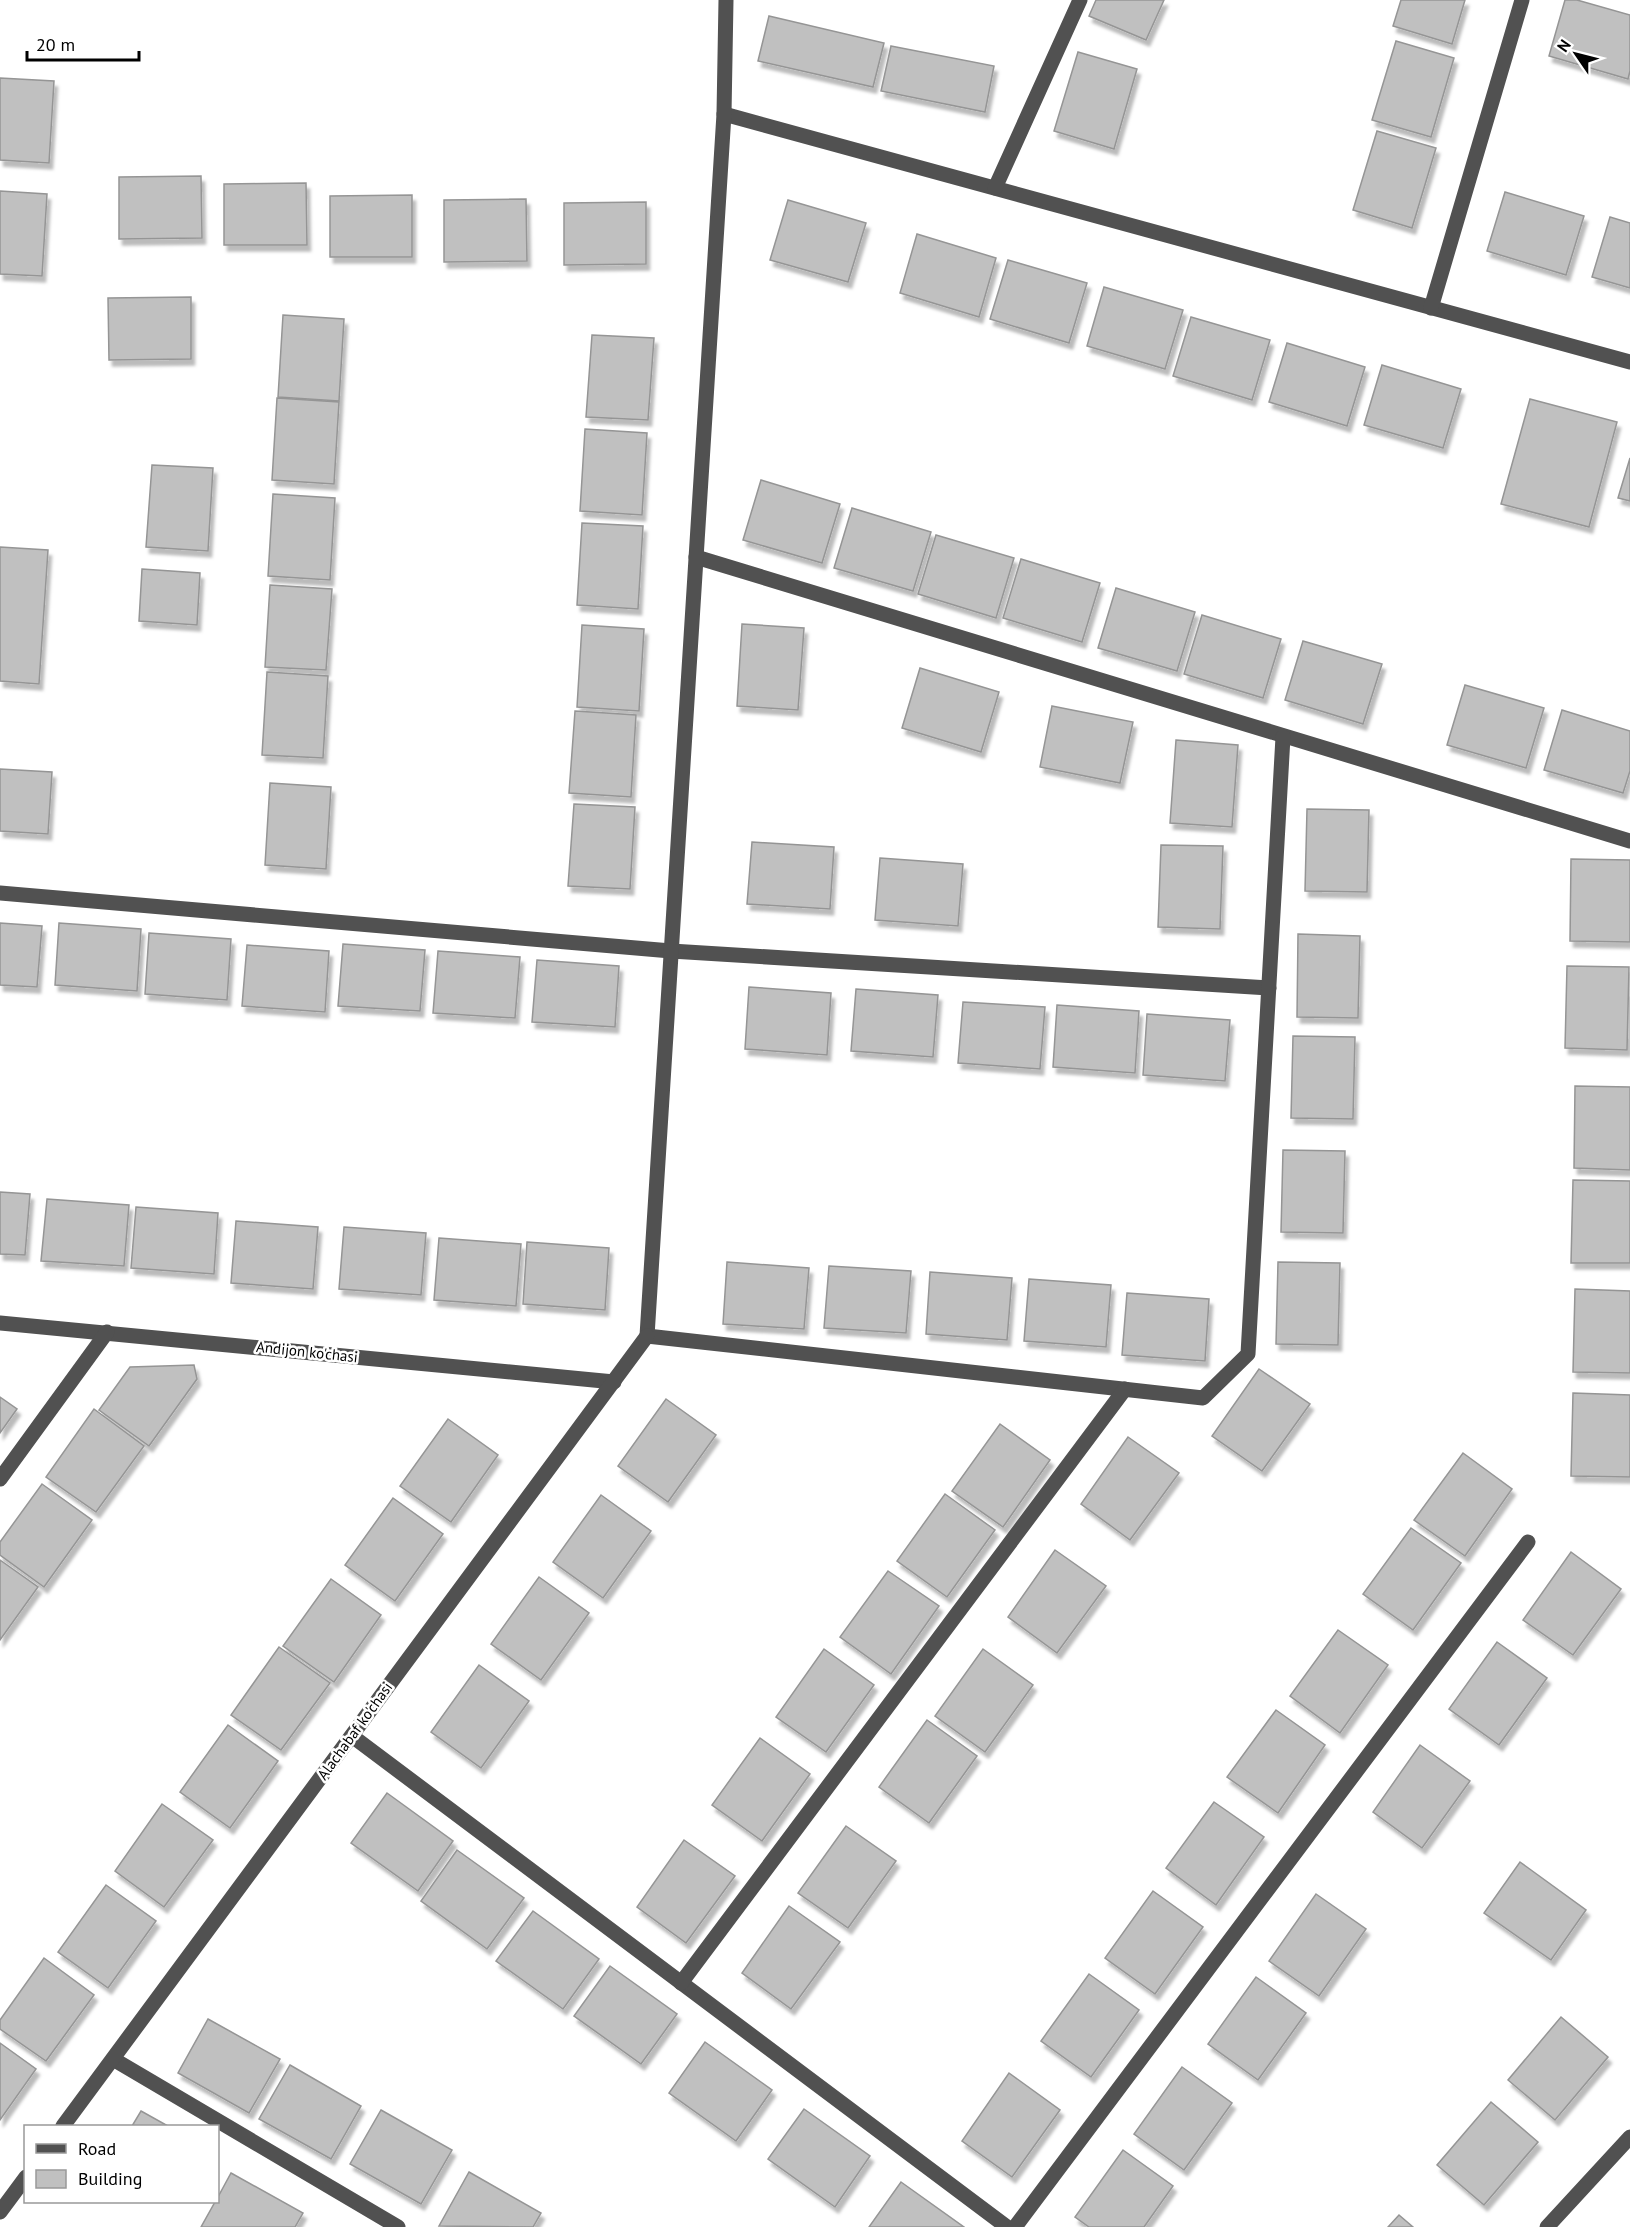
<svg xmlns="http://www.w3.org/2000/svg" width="1630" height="2227" font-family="'PT Sans',sans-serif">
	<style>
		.building { fill: #c0c0c0; stroke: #959595; stroke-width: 1.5; filter: url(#shadow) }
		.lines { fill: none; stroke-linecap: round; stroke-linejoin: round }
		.minor { stroke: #515151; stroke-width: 15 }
		.labels { text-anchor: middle; stroke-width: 5; stroke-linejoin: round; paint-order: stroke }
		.street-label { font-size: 15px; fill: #000; stroke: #fff }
	</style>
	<defs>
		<filter id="shadow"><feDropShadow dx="3.5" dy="6" stdDeviation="1.5" flood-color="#0004"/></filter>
	</defs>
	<rect width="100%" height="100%" fill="#fff"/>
	<g class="building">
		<path d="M1096,0H1164L1146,40L1089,16Z"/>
		<path d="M1401,0H1465L1452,44L1393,26Z"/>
		<path d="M1565,0H1577L1630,15V71L1628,79L1549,56Z"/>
		<path d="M769,16L884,43L873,87L758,61Z"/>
		<path d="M1396,41L1454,58L1431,137L1372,120Z"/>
		<path d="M891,46L994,66L985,112L881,91Z"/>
		<path d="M1078,52L1137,69L1114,149L1054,131Z"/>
		<path d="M0,78L54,81L49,163L0,160Z"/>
		<path d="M1377,131L1436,148L1412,228L1353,210Z"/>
		<path d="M201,176L202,238L119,239V177Z"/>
		<path d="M306,183L307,245H224V184Z"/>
		<path d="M0,191L47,194L42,276L0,274Z"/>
		<path d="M1505,192L1584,216L1566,275L1487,251Z"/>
		<path d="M412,195V257H330V196Z"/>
		<path d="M526,199L527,261L444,262V200Z"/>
		<path d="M788,200L866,223L848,282L770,260Z"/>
		<path d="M646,202V264L564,265V203Z"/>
		<path d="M1610,217L1630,223V288L1592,277Z"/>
		<path d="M917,234L996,258L979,317L900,293Z"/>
		<path d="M1008,260L1087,283L1069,343L990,319Z"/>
		<path d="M1104,287L1183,310L1165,369L1087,346Z"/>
		<path d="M191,297V359L109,360L108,298Z"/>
		<path d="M283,315L344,319L339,401L278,397Z"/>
		<path d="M1191,317L1270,340L1252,400L1173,376Z"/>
		<path d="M592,335L654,338L648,420L586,417Z"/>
		<path d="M1287,343L1365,367L1347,426L1269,402Z"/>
		<path d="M1382,365L1461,389L1443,448L1364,425Z"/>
		<path d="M277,398L339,402L334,484L272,480Z"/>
		<path d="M1530,399L1617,422L1589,527L1501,504Z"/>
		<path d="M585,429L647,433L642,515L580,511Z"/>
		<path d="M1630,458V501L1618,498Z"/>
		<path d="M152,465L213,468L208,551L146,547Z"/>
		<path d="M761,480L840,504L822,563L743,540Z"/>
		<path d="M273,494L335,498L330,580L268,576Z"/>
		<path d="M852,508L931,532L913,591L834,568Z"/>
		<path d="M582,523L643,526L638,609L577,605Z"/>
		<path d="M936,535L1014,558L996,618L918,594Z"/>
		<path d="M0,547L48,550L39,684L0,681Z"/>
		<path d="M1021,559L1100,583L1082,642L1003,618Z"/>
		<path d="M142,569L200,573L197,625L139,621Z"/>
		<path d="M270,585L332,589L326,670L265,667Z"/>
		<path d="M1116,588L1195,612L1177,671L1098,648Z"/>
		<path d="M1202,615L1281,639L1263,698L1184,674Z"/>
		<path d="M742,624L804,628L798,710L737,706Z"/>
		<path d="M582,625L644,629L639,711L577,707Z"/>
		<path d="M1303,641L1382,664L1363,724L1285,700Z"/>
		<path d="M920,668L999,692L981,752L902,728Z"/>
		<path d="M267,672L328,676L323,758L262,755Z"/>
		<path d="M1465,685L1544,708L1526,768L1447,745Z"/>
		<path d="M1052,706L1133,722L1120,783L1040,767Z"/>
		<path d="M1562,710L1630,731V771L1623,793L1544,770Z"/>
		<path d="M575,711L636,715L631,797L569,793Z"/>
		<path d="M1176,740L1238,745L1232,827L1170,823Z"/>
		<path d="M0,769L52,772L48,834L0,831Z"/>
		<path d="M270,783L331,787L326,869L265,865Z"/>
		<path d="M574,804L635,807L630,889L568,886Z"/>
		<path d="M1307,809L1369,810L1367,892L1305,891Z"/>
		<path d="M752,842L834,847L830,909L747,904Z"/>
		<path d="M1161,845L1223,846L1220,929L1158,927Z"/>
		<path d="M880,858L963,864L958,926L875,920Z"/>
		<path d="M1571,859L1630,860V942L1570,941Z"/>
		<path d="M0,923L42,926L37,987L0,985Z"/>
		<path d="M59,923L141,929L137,991L55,985Z"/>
		<path d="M149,933L231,939L227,1000L145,994Z"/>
		<path d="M1298,934L1360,936L1358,1018L1297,1017Z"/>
		<path d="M343,944L425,950L420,1011L338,1006Z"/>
		<path d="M247,945L329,951L325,1012L242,1006Z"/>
		<path d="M438,951L520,957L515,1018L433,1013Z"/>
		<path d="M537,960L619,966L615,1027L532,1022Z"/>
		<path d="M1567,966L1629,967L1627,1050L1565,1048Z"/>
		<path d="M749,987L831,993L827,1055L745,1049Z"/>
		<path d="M856,989L938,995L933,1057L851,1051Z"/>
		<path d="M963,1002L1045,1007L1040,1069L958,1063Z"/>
		<path d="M1057,1005L1139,1011L1135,1073L1053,1067Z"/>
		<path d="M1147,1014L1230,1020L1225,1081L1143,1075Z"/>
		<path d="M1293,1036L1355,1037L1353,1119L1291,1118Z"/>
		<path d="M1575,1086L1630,1087V1170L1574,1168Z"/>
		<path d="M1283,1150L1345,1151L1343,1233L1281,1232Z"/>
		<path d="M1573,1180L1630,1181V1263H1571Z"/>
		<path d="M0,1192L30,1194L25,1255L0,1254Z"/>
		<path d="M47,1199L129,1205L124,1266L41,1261Z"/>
		<path d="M136,1207L218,1213L214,1274L131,1268Z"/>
		<path d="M236,1221L318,1227L313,1289L231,1283Z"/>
		<path d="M344,1227L426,1233L421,1295L339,1289Z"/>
		<path d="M439,1238L521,1244L516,1306L434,1300Z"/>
		<path d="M527,1242L609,1248L605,1310L523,1304Z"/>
		<path d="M727,1262L809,1268L804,1329L723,1324Z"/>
		<path d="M1278,1262L1340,1263L1338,1345L1276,1344Z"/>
		<path d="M829,1266L911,1271L906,1333L824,1328Z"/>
		<path d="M930,1272L1012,1278L1007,1340L926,1334Z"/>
		<path d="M1029,1279L1111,1285L1106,1347L1024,1341Z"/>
		<path d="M1575,1289L1630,1291V1373L1573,1372Z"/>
		<path d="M1127,1293L1209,1299L1205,1361L1122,1355Z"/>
		<path d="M194,1365L197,1379L149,1446L99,1410L130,1367Z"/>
		<path d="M1259,1369L1310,1404L1262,1471L1212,1436Z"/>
		<path d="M1573,1393L1630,1395V1477L1571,1476Z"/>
		<path d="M0,1397L17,1409L0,1433Z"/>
		<path d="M666,1399L716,1435L668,1502L618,1466Z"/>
		<path d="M94,1409L144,1446L96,1512L46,1477Z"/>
		<path d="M448,1419L498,1455L451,1522L400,1486Z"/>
		<path d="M1000,1424L1050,1460L1003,1527L952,1491Z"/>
		<path d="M1128,1437L1179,1473L1130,1540L1081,1504Z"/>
		<path d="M1463,1453L1512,1489L1465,1556L1414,1520Z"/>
		<path d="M42,1484L92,1520L44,1587L0,1555V1542Z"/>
		<path d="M945,1494L995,1530L947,1597L897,1561Z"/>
		<path d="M601,1495L651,1531L603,1598L553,1562Z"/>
		<path d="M393,1498L443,1534L395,1601L345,1565Z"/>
		<path d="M1411,1528L1461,1563L1413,1630L1363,1594Z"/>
		<path d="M1055,1550L1106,1586L1057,1653L1008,1617Z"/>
		<path d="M1571,1552L1621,1589L1573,1655L1523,1620Z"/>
		<path d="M0,1560L38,1587L0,1640Z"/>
		<path d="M888,1571L939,1606L891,1674L840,1637Z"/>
		<path d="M539,1577L589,1613L541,1680L491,1644Z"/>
		<path d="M331,1579L381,1615L334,1682L283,1646Z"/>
		<path d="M1338,1630L1388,1665L1340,1733L1290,1696Z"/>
		<path d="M1497,1642L1547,1678L1499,1745L1449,1709Z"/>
		<path d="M279,1647L330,1683L281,1750L231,1715Z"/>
		<path d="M824,1649L874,1685L826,1752L776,1717Z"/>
		<path d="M983,1649L1033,1685L985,1752L935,1716Z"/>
		<path d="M479,1665L529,1701L481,1768L431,1732Z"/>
		<path d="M1276,1710L1325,1745L1278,1813L1227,1777Z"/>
		<path d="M927,1720L977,1756L929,1823L879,1787Z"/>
		<path d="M228,1725L278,1761L230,1828L180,1792Z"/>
		<path d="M760,1738L810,1774L762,1841L712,1805Z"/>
		<path d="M1420,1745L1470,1781L1422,1848L1373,1812Z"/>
		<path d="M387,1793L453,1841L418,1891L351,1843Z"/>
		<path d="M1214,1802L1264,1837L1216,1905L1166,1868Z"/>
		<path d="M162,1804L213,1840L164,1907L115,1871Z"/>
		<path d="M846,1826L896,1861L848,1928L798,1893Z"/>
		<path d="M684,1840L735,1876L686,1943L637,1907Z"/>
		<path d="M457,1850L524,1898L487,1949L421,1901Z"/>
		<path d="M1520,1862L1586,1910L1551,1960L1484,1913Z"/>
		<path d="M106,1885L156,1921L108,1988L58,1952Z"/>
		<path d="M1153,1891L1203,1927L1155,1994L1105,1958Z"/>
		<path d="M1316,1894L1366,1929L1319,1996L1269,1961Z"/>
		<path d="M789,1906L840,1942L791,2009L742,1973Z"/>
		<path d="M533,1911L599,1959L563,2009L496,1961Z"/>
		<path d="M44,1958L94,1995L46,2061L0,2029V2020Z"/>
		<path d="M610,1966L677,2014L641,2064L574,2016Z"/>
		<path d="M1089,1974L1139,2010L1091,2077L1041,2041Z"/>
		<path d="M1256,1977L1306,2013L1258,2080L1208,2044Z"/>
		<path d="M1561,2017L1608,2057L1555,2120L1508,2080Z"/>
		<path d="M208,2019L280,2059L249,2113L178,2073Z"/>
		<path d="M705,2042L772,2090L736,2141L669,2093Z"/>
		<path d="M0,2043L36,2069L0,2120Z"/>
		<path d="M290,2065L361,2106L331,2159L259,2119Z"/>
		<path d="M1182,2067L1232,2103L1184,2170L1134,2134Z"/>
		<path d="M1009,2073L1060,2110L1012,2177L962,2141Z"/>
		<path d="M1491,2102L1538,2142L1484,2205L1437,2165Z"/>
		<path d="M804,2109L870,2156L835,2207L768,2159Z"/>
		<path d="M381,2110L452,2150L421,2204L350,2164Z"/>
		<path d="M141,2111L168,2126H132Z"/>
		<path d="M1123,2150L1173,2186L1144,2227H1089L1075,2217Z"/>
		<path d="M469,2172L541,2213L533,2227L439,2226Z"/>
		<path d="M231,2173L303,2213L295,2227H201L215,2202H218V2197Z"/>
		<path d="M901,2182L964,2227H869Z"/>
		<path d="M1399,2215L1413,2227H1388Z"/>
	</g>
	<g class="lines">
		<g class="minor">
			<path d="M724,114L1630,362"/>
			<path d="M995,188L1080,0"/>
			<path d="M1431,308L1522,0"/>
			<path d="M696,557L1630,841"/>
			<path d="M0,893L671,951L1269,988"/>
			<path d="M0,1323L614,1382"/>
			<path d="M647,1336L724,114L726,0"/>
			<path d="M647,1336L1203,1398L1248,1354L1283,737"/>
			<path d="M0,1479L107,1332"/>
			<path d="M352,1736L1007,2227"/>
			<path d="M681,1983L1125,1389"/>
			<path d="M113,2059L398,2227"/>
			<path d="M63,2126L647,1336"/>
			<path d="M0,2212L26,2177"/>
			<path d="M1015,2227L1528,1542"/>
			<path d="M1547,2227L1630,2137"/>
		</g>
	</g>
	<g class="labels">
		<g class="street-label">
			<text transform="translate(307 1352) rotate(6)" y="5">Andijon ko'chasi</text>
			<text transform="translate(355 1731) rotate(-54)" y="5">Alachabaf ko'chasi</text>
		</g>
	</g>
	<rect x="24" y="2125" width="195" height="78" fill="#ffffff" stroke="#999999" stroke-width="1.5"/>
	<rect x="36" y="2144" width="30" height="9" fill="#515151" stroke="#999999" stroke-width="1.5"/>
	<text x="78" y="2155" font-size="18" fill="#000000">Road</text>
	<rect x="36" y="2170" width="30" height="18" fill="#c0c0c0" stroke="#999999" stroke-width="1.5"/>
	<text x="78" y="2185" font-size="18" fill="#000000">Building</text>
	<g transform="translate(1576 54) rotate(305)" stroke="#ffffff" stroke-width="4.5" paint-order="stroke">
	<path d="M0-4.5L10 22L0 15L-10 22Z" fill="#000000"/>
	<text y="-9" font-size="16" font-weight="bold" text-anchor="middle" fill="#000000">N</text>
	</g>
	<path d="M27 51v9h112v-9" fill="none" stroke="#000000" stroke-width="3"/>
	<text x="36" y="51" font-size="18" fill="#000000" stroke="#ffffff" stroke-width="4.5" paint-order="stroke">20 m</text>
</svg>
